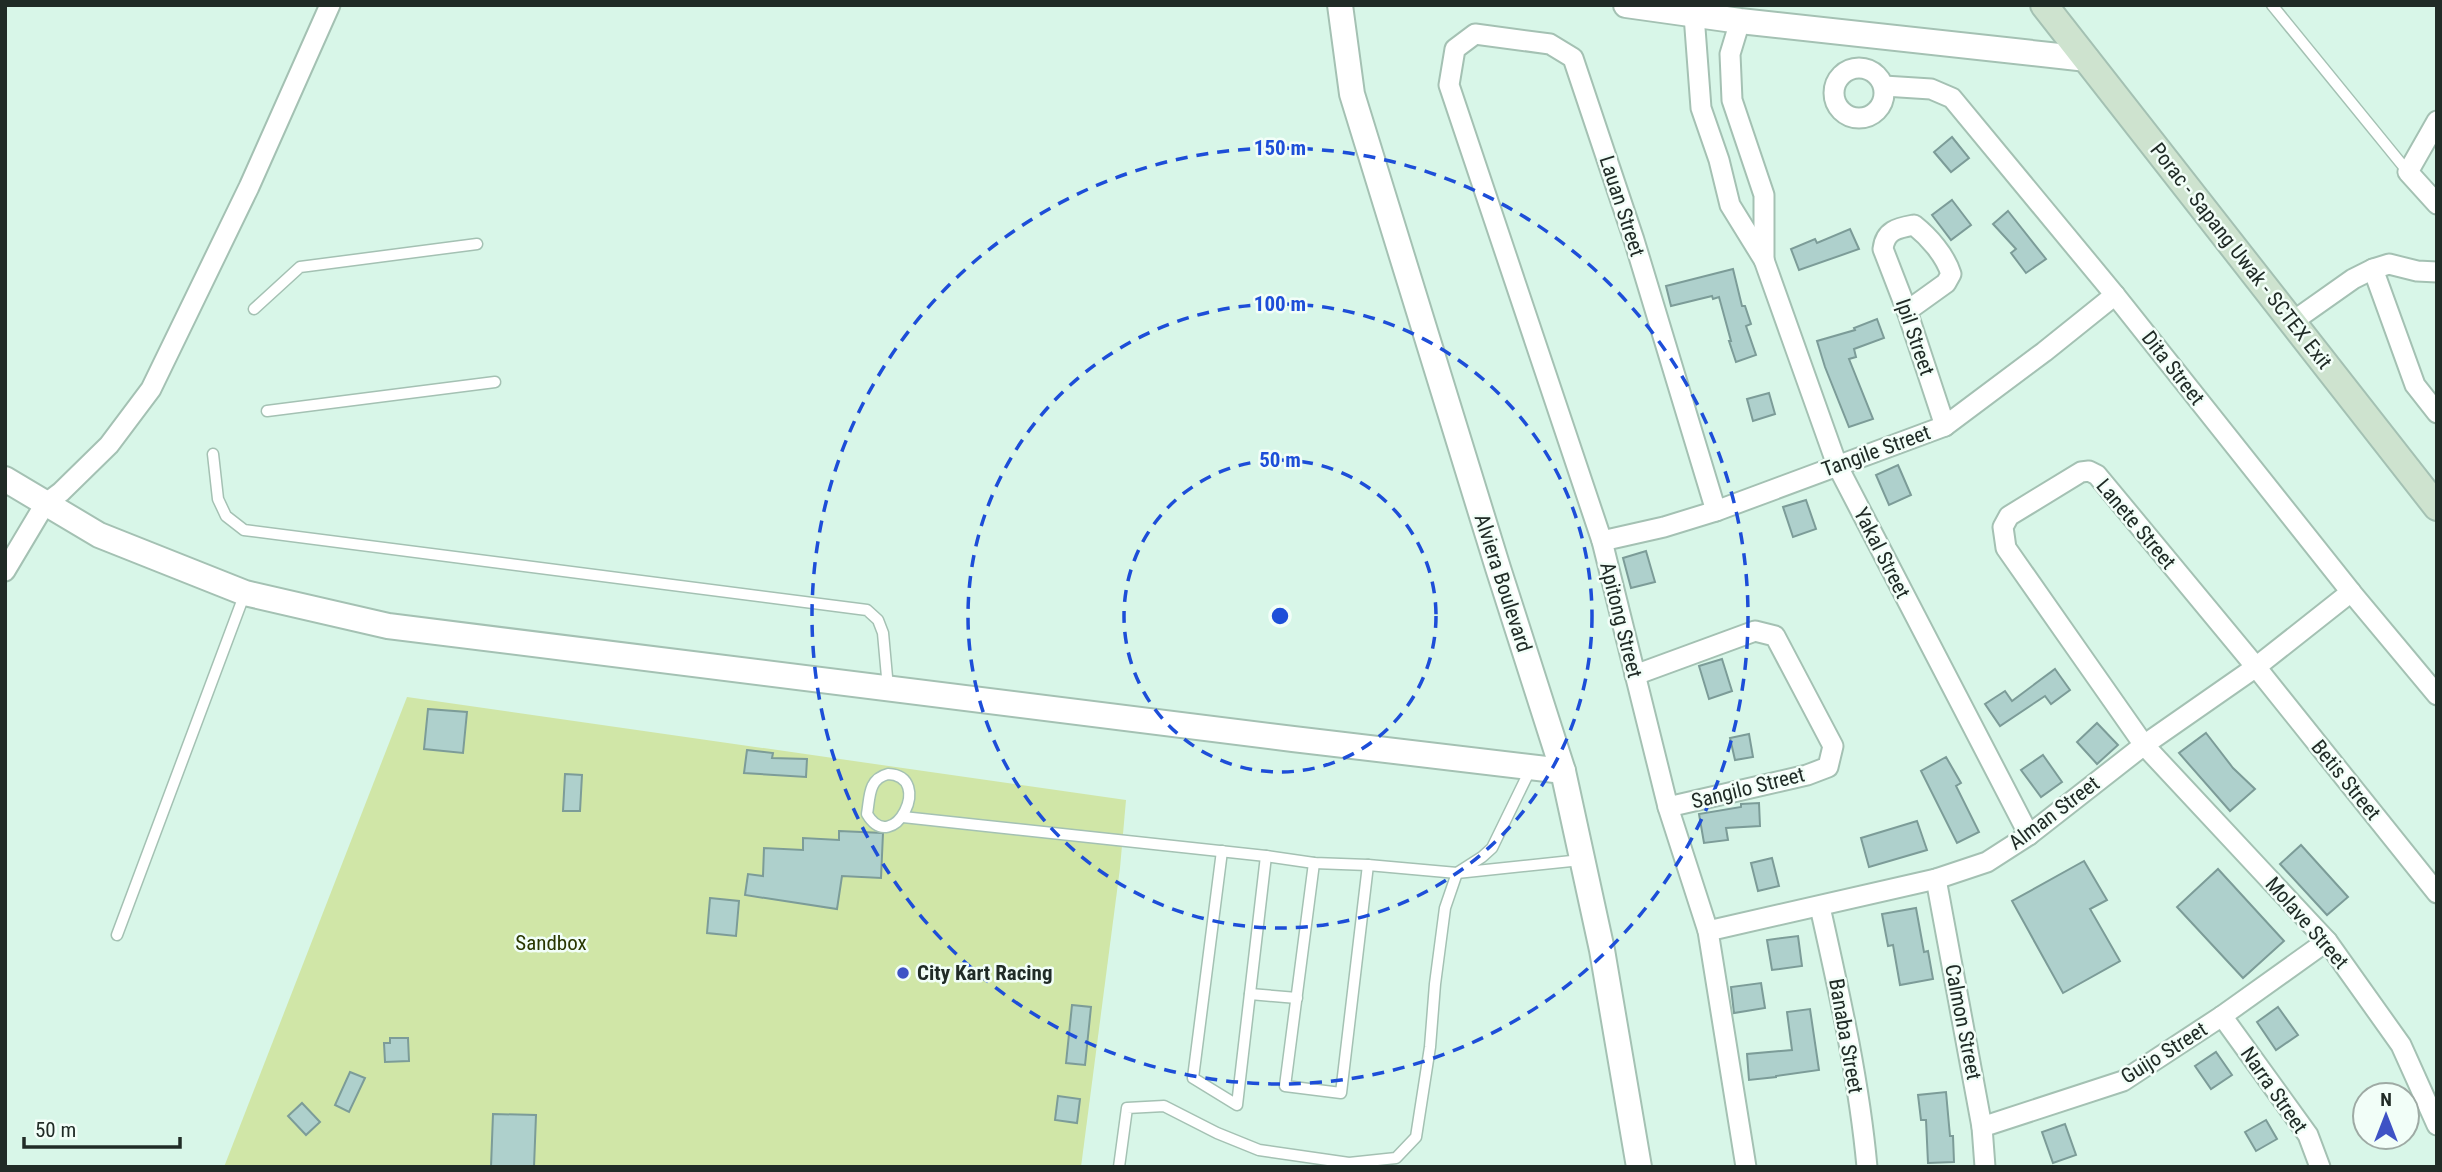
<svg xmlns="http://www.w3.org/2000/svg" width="2442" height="1172" font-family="'Roboto Condensed',sans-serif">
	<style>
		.green { fill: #d0e6a7 }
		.building { fill: #aed0cc; stroke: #7c9c98; stroke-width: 2 }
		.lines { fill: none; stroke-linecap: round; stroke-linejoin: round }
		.service-casing { stroke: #a4c1b3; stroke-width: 13 }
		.minor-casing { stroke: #a4c1b3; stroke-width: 23 }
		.tertiary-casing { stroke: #a4c1b3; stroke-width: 28 }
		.secondary-casing { stroke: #a4c1b3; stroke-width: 30 }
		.service { stroke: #fff; stroke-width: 10 }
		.minor { stroke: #fff; stroke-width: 19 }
		.tertiary { stroke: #fff; stroke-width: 24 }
		.secondary { stroke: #cee3cf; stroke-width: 26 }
		.ring { fill: none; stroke: #1d4ed8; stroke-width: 3.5; stroke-dasharray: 12 9 }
		.poi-dot { fill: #3e52c5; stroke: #f2fef8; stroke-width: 2.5 }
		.labels { text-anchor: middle; stroke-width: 5; stroke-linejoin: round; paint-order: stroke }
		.street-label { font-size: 21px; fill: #202b26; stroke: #f2fef8 }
		.park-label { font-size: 21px; fill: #293700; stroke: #f2fef8 }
		.poi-label { font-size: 21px; font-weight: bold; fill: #202b26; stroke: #f2fef8; text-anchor: start }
		.centre { fill: #1d4ed8; stroke: #f2fef8; stroke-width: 3.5 }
		.ring-label { font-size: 21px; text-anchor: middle; font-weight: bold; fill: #1d4ed8; stroke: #f2fef8; stroke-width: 5; stroke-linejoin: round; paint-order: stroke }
	</style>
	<rect width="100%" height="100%" fill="#d8f6e8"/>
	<path class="green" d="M407,697L1126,800L1120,868L1081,1167H224Z"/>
	<g class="building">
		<path d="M1952,137L1969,158L1951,172L1934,152Z"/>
		<path d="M1952,200L1971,225L1951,240L1932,215Z"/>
		<path d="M2008,211L2046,259L2026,273L2011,253L2016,249L1993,224Z"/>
		<path d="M1850,229L1859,249L1799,270L1791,249L1815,239L1817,243Z"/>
		<path d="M1733,269L1742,306H1745L1751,324L1746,326L1756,355L1736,362L1729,341H1731L1719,297L1713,299L1712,296L1671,306L1666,286Z"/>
		<path d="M1877,319L1884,338L1854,349L1856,357L1849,359L1873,419L1849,427L1825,367L1817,341L1855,330L1854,328Z"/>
		<path d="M1769,393L1775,414L1753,421L1747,399Z"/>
		<path d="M1898,465L1911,495L1889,505L1876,475Z"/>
		<path d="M1806,500L1816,529L1793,537L1783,507Z"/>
		<path d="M1646,551L1655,582L1631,588L1623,558Z"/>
		<path d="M1722,659L1732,691L1709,699L1699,666Z"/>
		<path d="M2055,669L2070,690L2051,704L2045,696L2000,726L1985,704L2005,691L2012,701Z"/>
		<path d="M428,709L467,712L463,753L424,749Z"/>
		<path d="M2097,723L2118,745L2097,764L2077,742Z"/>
		<path d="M2206,733L2233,768L2255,789L2230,811L2179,753Z"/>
		<path d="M1749,734L1753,757L1735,760L1730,738Z"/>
		<path d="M747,750L773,753L772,758L807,759L806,777L744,773Z"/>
		<path d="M2043,755L2062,782L2041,797L2021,770Z"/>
		<path d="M1946,757L1961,783L1956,786L1979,832L1957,843L1921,771Z"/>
		<path d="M565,774L582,775L580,811H563Z"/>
		<path d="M1759,803L1760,826L1726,828L1728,840L1704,843L1699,814L1741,807V804Z"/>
		<path d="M1917,821L1927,850L1869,867L1861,838Z"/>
		<path d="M839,831L883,833L881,878L842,876L837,909L745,895L748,874L763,876L764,848L803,850V838L839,840Z"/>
		<path d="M2301,845L2348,897L2327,915L2280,864Z"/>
		<path d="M1772,858L1779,886L1758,891L1751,863Z"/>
		<path d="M2084,861L2107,900L2090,909L2120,961L2063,993L2012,901Z"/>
		<path d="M2218,869L2284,941L2243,978L2177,907Z"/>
		<path d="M710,898L739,901L736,936L707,933Z"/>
		<path d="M1916,908L1924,952L1928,951L1933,979L1900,985L1893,945L1888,946L1882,914Z"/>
		<path d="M1798,936L1802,966L1772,970L1767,940Z"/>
		<path d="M1761,983L1765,1008L1734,1013L1731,987Z"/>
		<path d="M1072,1005L1091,1007L1085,1065L1066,1063Z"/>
		<path d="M2278,1007L2298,1035L2276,1050L2257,1022Z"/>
		<path d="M1810,1009L1819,1070L1776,1076V1077L1749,1080L1747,1054L1792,1050L1787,1012Z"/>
		<path d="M390,1038H408L409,1061L385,1062L384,1043H390Z"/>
		<path d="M2216,1052L2232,1075L2211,1089L2195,1066Z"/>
		<path d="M350,1072L365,1078L349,1112L335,1105Z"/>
		<path d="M1946,1092L1950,1136H1953L1954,1162L1928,1163L1926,1120H1921L1918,1095Z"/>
		<path d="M1058,1096L1080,1099L1077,1123L1055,1120Z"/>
		<path d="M302,1103L320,1122L306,1135L288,1116Z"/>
		<path d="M493,1114L536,1115L534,1167H491Z"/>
		<path d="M2266,1120L2277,1139L2256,1151L2245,1132Z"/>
		<path d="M2065,1124L2076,1155L2053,1163L2042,1132Z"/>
	</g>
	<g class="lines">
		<defs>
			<g id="service">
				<path d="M2272,5L2408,172"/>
				<path d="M254,309L300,267L477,244"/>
				<path d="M267,411L495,382"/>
				<path d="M213,454L218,499L226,516L244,530L867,610L878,620L883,633L888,688"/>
				<path d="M888,774C935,776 893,858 867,814C870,797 868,779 888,774Z"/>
				<path d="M903,817L1266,856L1314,863L1368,865L1457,873L1581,860"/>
				<path d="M1222,851L1193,1078L1237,1105L1266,856"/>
				<path d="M1314,863L1285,1086L1341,1093L1368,865"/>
				<path d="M117,935L245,593"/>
				<path d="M1250,994L1297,998"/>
				<path d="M1119,1167L1127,1108L1164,1106L1217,1133L1259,1150L1349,1163L1396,1158L1416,1137L1430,1047L1435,984L1445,908L1457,873L1482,857L1492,848L1531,768"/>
			</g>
			<g id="minor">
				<path d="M1694,15L1701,108L1719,160L1730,205L1764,260L1837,465L2029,835"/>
				<path d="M1740,21L1730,54L1732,100L1764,195V260"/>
				<circle cx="1859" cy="93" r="25"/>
				<path d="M1884,86L1931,89L1952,98L2115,295L2351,592L2437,695"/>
				<path d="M2437,121L2408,172L2437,204"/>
				<path d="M2373,269L2415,385L2437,413"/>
				<path d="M1907,311L1946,283L1951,274C1945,255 1929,237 1914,225C1898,228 1885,230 1883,249L1907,311L1945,426"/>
				<path d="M2292,322L2353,279L2373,269L2389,264L2417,271L2437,272"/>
				<path d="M1716,511L1634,240L1573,58L1550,44L1475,34L1455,49L1449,85L1602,541L1668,807L1708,931L1746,1167"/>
				<path d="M1602,541L1664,527L1716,511L1945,426L2044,352L2115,295"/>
				<path d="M5,571L45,504L61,492L109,445L151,389L249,187L330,5"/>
				<path d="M1635,675L1755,631L1775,636L1833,746L1828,767L1807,775L1668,807"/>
				<path d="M1936,879L1982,1127L1985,1167"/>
				<path d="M2437,893L2256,667L2097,475L2089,471L2081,472L2009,516L2003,527L2006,548L2076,648L2144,745L2327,941L2401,1045L2437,1125"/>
				<path d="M1820,907C1839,992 1859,1079 1867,1167"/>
				<path d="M1708,931L1936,879L1987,862L2029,835L2144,745L2256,667L2351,592"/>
				<path d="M2222,1016L2308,1135L2320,1167"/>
				<path d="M1982,1127L2123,1081L2222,1016L2327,941"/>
			</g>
			<g id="tertiary">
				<path d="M1340,5L1352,94L1498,568L1563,771L1602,950L1639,1167"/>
				<path d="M1626,5L1740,21L2087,59"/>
				<path d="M5,479L99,535L245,593L388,626L1293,739L1563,771"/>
			</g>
			<path id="secondary" d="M2044,5L2437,507"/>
		</defs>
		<use href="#service" class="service-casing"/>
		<use href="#minor" class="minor-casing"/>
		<use href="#tertiary" class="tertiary-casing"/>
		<use href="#secondary" class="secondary-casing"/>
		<use href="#service" class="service"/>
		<use href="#minor" class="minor"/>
		<use href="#tertiary" class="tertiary"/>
		<use href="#secondary" class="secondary"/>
	</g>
	<g class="ring">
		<circle cx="1280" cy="616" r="156"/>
		<circle cx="1280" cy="616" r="312"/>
		<circle cx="1280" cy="616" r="468"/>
	</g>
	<circle class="poi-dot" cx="903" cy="973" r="7"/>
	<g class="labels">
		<g class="street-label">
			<text transform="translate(1622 206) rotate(72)" y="7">Lauan Street</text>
			<text transform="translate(2241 256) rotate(52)" y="7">Porac - Sapang Uwak - SCTEX Exit</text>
			<text transform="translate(1915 337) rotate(71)" y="7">Ipil Street</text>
			<text transform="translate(2173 368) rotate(52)" y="7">Dita Street</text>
			<text transform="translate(1876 451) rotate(-20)" y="7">Tangile Street</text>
			<text transform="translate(2136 524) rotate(50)" y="7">Lanete Street</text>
			<text transform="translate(1882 553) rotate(63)" y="7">Yakal Street</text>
			<text transform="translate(1503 583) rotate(72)" y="7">Alviera Boulevard</text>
			<text transform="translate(1621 620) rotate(76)" y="7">Apitong Street</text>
			<text transform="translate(2346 780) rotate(51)" y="7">Betis Street</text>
			<text transform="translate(1748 788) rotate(-14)" y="7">Sangilo Street</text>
			<text transform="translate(2054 813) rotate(-37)" y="7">Alman Street</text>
			<text transform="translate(2307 923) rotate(49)" y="7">Molave Street</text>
			<text transform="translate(1963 1022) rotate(79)" y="7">Calmon Street</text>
			<text transform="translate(1846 1036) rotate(80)" y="7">Banaba Street</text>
			<text transform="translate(2164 1053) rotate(-32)" y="7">Guijo Street</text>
			<text transform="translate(2274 1090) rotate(55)" y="7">Narra Street</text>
		</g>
		<g class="park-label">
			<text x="551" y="950">Sandbox</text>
		</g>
		<g class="poi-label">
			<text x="917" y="980">City Kart Racing</text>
		</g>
	</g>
	<circle cx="1280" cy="616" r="10" class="centre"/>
	<g class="ring-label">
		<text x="1280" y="155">150 m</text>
		<text x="1280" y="311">100 m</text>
		<text x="1280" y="467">50 m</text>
	</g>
	<rect width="2442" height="1172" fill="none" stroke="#202b26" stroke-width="14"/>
	<g transform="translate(2386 1116)"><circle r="33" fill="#f2fef8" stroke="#9eaaa4" stroke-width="2"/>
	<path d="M0-5L12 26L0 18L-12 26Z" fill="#3e52c5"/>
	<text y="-10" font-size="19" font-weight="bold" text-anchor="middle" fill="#202b26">N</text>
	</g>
	<path d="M24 1137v10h156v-10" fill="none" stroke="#202b26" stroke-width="3.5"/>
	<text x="35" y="1137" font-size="21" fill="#202b26" stroke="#f2fef8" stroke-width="5" paint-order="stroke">50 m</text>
</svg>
